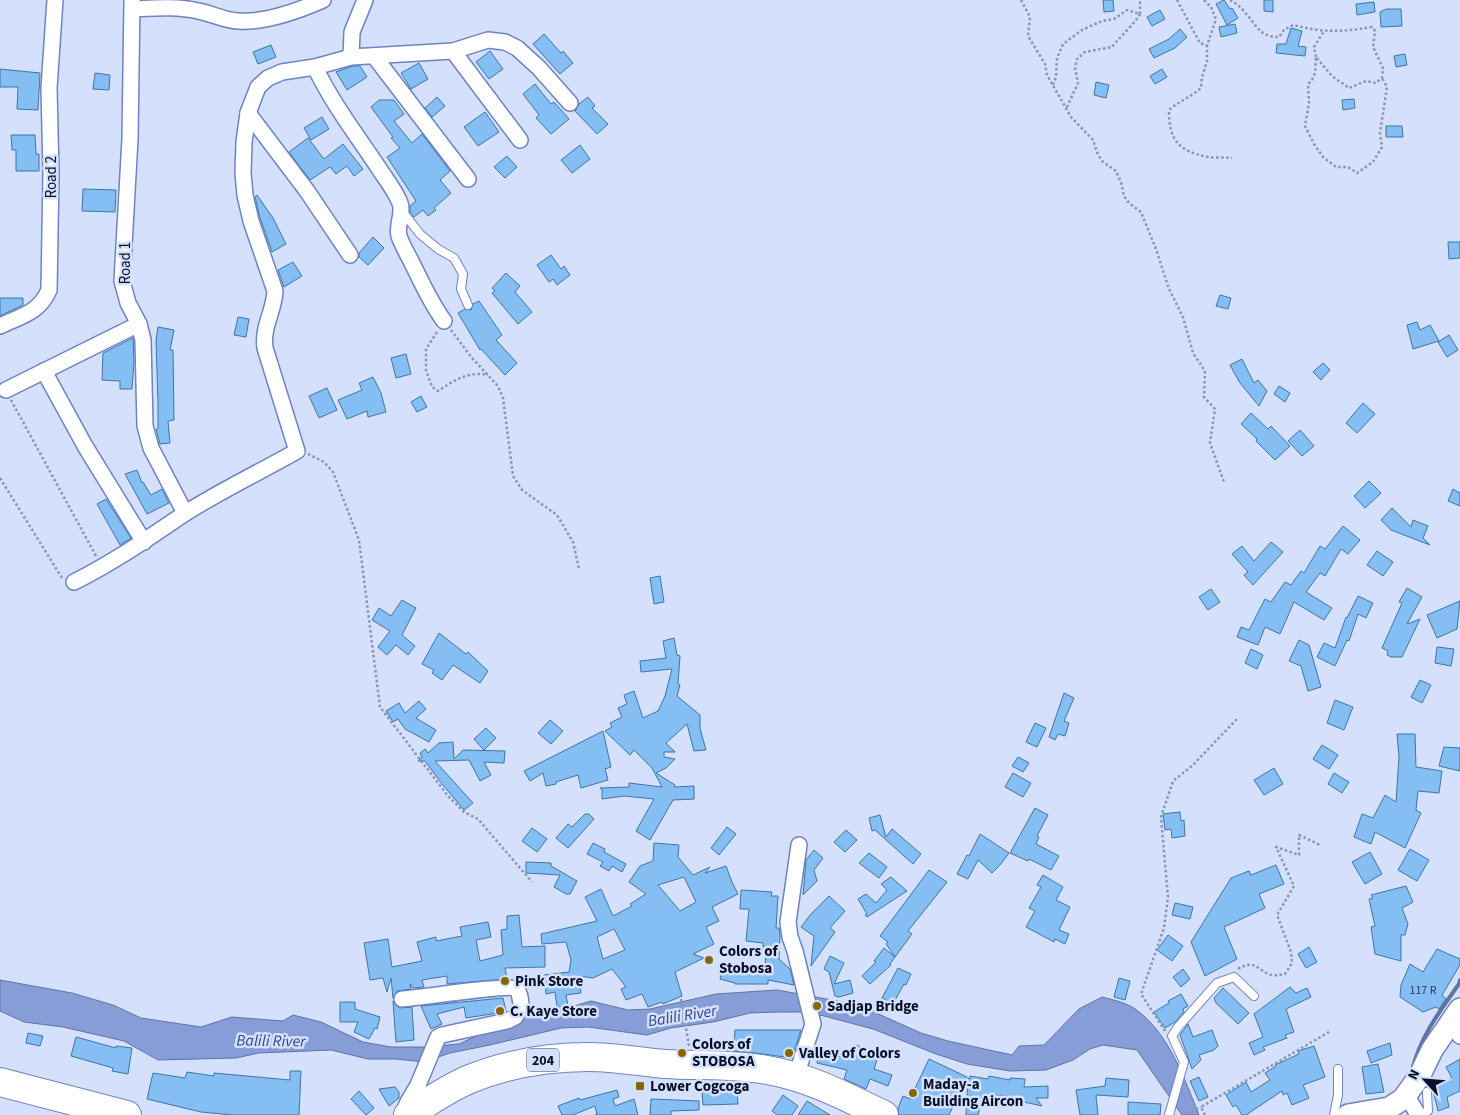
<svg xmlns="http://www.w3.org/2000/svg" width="1460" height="1115" font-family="'Source Sans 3',sans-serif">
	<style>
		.water { fill: #869dd8; stroke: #6073a3 }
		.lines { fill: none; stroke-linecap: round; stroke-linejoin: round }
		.stream { stroke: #6073a3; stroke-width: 4 }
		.building { fill: #84bef3; stroke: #3d75a7; fill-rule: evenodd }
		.lane-casing { stroke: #6d84c2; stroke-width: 10 }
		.street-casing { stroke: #6d84c2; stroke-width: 18 }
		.secondary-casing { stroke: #6d84c2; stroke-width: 24 }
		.highway-casing { stroke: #6d84c2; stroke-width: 30 }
		.path { stroke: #8a94ae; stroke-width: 2.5; stroke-dasharray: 2.5 2.5; stroke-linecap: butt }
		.lane { stroke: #fff; stroke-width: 8 }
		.street { stroke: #fff; stroke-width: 15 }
		.secondary { stroke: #fff; stroke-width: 21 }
		.highway { stroke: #fff; stroke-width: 28 }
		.poi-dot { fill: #856600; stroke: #d5e1fc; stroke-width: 2 }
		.labels { text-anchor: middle; stroke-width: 5; stroke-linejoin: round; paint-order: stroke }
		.number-label { font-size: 12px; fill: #273c5a }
		.shield { fill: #d5e1fc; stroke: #464f67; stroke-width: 1 }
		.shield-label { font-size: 14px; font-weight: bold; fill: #081027 }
		.street-label { font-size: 15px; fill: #081027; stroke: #d5e1fc }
		.poi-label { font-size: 15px; font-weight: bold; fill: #081027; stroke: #d5e1fc; text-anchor: start }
		.water-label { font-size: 16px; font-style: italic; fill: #2f468e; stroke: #d5e1fc }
	</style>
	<rect width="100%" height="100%" fill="#d5e1fc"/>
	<path class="water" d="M0,980L72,993L113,1005L141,1018L201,1027L232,1017L283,1021L293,1015L321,1022L363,1042L391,1047H424L459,1044L511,1020L541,1011L564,1009L591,1001L628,1010L650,1009L716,994L777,990L843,1002L865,1008L921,1033L948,1041L1012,1055L1019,1046L1044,1045L1079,1009L1102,997C1114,1000 1128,1003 1138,1011C1170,1036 1184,1078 1199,1115H1182L1137,1050L1103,1045L1090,1049L1073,1060L1046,1070L1010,1071L967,1064L936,1054L873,1029L824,1016L807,1012H779L750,1013L713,1022L671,1028L647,1035L588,1027L561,1028L490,1045L450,1053L424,1062L396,1059H368L331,1050L259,1053L236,1058L158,1060L124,1041L63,1027L24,1022L0,1011Z"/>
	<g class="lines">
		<path class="stream" d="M1412,1070C1421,1036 1439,1012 1459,984L1460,980"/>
	</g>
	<g class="building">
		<path d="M1103,0H1113L1114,11L1104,12Z"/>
		<path d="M1224,0L1230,9L1232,8L1238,18L1227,25L1216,4Z"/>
		<path d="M1264,0H1273V12L1264,11Z"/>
		<path d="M1374,2L1375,12L1357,15L1356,4Z"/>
		<path d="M1386,9H1401L1402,26L1381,27L1380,12Z"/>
		<path d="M1160,10L1165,19L1152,26L1147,17Z"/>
		<path d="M1235,24L1237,33L1221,37L1219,27Z"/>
		<path d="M1291,28L1302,31L1298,46L1306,47L1305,56L1276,53L1277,44H1286Z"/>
		<path d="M1180,29L1187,37L1175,48L1154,58L1149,49L1169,39Z"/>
		<path d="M544,34L561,53L563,51L573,63L560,74L533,44Z"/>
		<path d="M271,45L276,57L258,64L253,52Z"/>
		<path d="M490,51L503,69L489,79L476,62Z"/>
		<path d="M1405,54L1407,65L1396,67L1394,56Z"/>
		<path d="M419,63L428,79L411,89L401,73Z"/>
		<path d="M353,66H360L367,77L347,90L336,72Z"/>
		<path d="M0,69L40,73L38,110L17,109L18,87H0Z"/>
		<path d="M1162,69L1167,77L1155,84L1150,76Z"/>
		<path d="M95,73L110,75L109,90L93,89Z"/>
		<path d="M1096,82L1109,85L1106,98L1094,95Z"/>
		<path d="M535,84L551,104L554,102L569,119L551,134L536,118L539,115L523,94Z"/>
		<path d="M437,97L445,106L432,117L425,108Z"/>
		<path d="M588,97L595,106L592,108L608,124L597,134L575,111L579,104Z"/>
		<path d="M1354,99L1355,108L1343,110L1342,100Z"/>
		<path d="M379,100H394L404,114L394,121L412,143L422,134L450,171L440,180L451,193L434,208L436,210L428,216L423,210L414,217L410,212V206L416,201L387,157L400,148L391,138L393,137L371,107Z"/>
		<path d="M485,112L499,132L478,146L464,127Z"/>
		<path d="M322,117L329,129L311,140L304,128Z"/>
		<path d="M1386,126H1402L1403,137H1386Z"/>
		<path d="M11,135H35L36,154H39V171H16V150H12Z"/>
		<path d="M308,138L324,159L343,144L363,169L354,176L347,166L336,174L330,167L310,180L289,152Z"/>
		<path d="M580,145L590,159L572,173L561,160Z"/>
		<path d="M507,156L517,167L505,178L494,167Z"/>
		<path d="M83,189L116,190L115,212L82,211Z"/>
		<path d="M257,195L273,218L286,244L272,252L260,218L255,197Z"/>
		<path d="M373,237L384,248L368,265L359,257V253Z"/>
		<path d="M1448,242H1460V258L1449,259Z"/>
		<path d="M551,255L561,269L564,266L570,275L557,285L553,279L549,282L537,265Z"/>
		<path d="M293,262L302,276L284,287L278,270Z"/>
		<path d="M506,273L520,286L515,292L532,312L518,324L492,293L495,291L492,288Z"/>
		<path d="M1220,295L1231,298L1228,309L1216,306Z"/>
		<path d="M0,298H23V305L0,316Z"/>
		<path d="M479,301L502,335L496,340L517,363L505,375L481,349L480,350L458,313L465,309L471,310L473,304Z"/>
		<path d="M238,317L249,319L246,337L234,335Z"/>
		<path d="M1417,322L1420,330L1430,325L1439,341L1413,349L1407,325Z"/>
		<path d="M158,327L174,330L170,350H173L174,420L168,421L170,443L160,444L156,429H158V403L156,340Z"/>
		<path d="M1449,335L1458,350L1447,357L1438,342Z"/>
		<path d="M133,338L134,362L132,389H120V381L102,380L103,353Z"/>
		<path d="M406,354L411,374L396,378L391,358Z"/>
		<path d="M1242,359L1254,383L1258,380L1267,391L1259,406L1240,383L1230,365Z"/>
		<path d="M1323,363L1330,370L1321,380L1313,372Z"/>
		<path d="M373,377L381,393L386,412L368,417L367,411L347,419L338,400L362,390L359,383Z"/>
		<path d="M1279,386L1290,393L1285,402L1274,394Z"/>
		<path d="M327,388L337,410L319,418L309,396Z"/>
		<path d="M421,396L427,407L417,412L411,402Z"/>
		<path d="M1363,403L1375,414L1357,433L1346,423Z"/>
		<path d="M1251,413L1268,429L1271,426L1290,446L1275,460L1256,441L1257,439L1241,424Z"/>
		<path d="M1300,430L1314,446L1302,456L1288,441Z"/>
		<path d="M137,470L142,483L143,482L151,495L162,489L169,503L147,514L125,474Z"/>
		<path d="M1369,481L1381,493L1365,508L1354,496Z"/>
		<path d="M1453,489L1460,493V506L1448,501Z"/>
		<path d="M106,499L131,538L120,545L97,504Z"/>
		<path d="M1392,508L1411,527L1413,520L1428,526L1423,538L1430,545L1391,530L1381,520Z"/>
		<path d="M1343,526L1360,540L1348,554L1341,549L1325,576L1320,573L1306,592L1332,608L1324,620L1294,602L1280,634L1265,627L1258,645L1237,637L1241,627L1249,630L1265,599L1271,602L1285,582L1291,585L1301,571L1304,573L1320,546L1325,549Z"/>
		<path d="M1271,542L1283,552L1253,585L1244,575L1248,572L1232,554L1242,546L1254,561Z"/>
		<path d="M1377,551L1393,562L1383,576L1367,565Z"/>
		<path d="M660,576L664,602L654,604L650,578Z"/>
		<path d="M1407,588L1422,597L1407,624L1420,619L1402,657H1391L1387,655L1388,651L1382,648L1402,603L1399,602Z"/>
		<path d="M1211,589L1220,602L1208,610L1199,597Z"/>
		<path d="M1358,596L1373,603L1366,618L1358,614L1349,641L1347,640L1335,666L1317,657L1324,643L1335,648L1346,617L1347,618Z"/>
		<path d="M402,600L416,608L402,635L415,646L408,655L396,645L387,655L378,647L390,631L372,620L379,608L391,616Z"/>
		<path d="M1460,601L1457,629L1437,638L1427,615Z"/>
		<path d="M439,633L466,654L468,652L488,671L480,683L453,665L442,680L432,673L434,670L422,664Z"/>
		<path d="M674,638L677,655L680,656L678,684L680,685L677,696L700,715V728L706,750L694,751L687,724L666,743L675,752H664V757L675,759L666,768L656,773L675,785L674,787L694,786V799L673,800L650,840L636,831L654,799L624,796L602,799V789L600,788L629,787V783L662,787L652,768L634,750L630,755L605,731L612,727L610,723L622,717L618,708L627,704L624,695L634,691L643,718L658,711L665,696L672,669L641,672L640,661L666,658L663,641Z"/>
		<path d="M1299,640L1309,645L1321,687L1308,691L1301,666L1289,661Z"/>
		<path d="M1437,647L1454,649L1451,666L1435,663Z"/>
		<path d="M1251,649L1263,655L1257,669L1245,663Z"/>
		<path d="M1420,680L1431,685L1422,703L1411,697Z"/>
		<path d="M1064,693L1074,698L1064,721L1069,723L1065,736L1058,734L1055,740L1049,737Z"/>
		<path d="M1335,700L1353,707L1344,730L1327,723Z"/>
		<path d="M419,701L426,709L416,718L436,730L429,742L405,729L398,719L393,722L386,711L399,703L405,713Z"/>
		<path d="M550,720L563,731L551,744L538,733Z"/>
		<path d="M1035,723L1046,728L1037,747L1026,742Z"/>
		<path d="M486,728L496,738L484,750L474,739Z"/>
		<path d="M603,731L611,767L605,769L608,780L581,788L578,775L556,782V784L546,786L543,773L530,781L524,771Z"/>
		<path d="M1397,734H1415L1416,767L1442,771L1439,793L1418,791L1416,810L1421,813L1405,848L1375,832L1371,844L1354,837L1362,814L1373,818L1385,795L1396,802L1399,757Z"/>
		<path d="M453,742L454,759L463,750L505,751L504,763L484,762L491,775L480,781L469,760L435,761L473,803L464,810L442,784L425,761H418L422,757L420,753L425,749L428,753L439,743Z"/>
		<path d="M1322,745L1338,755L1329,769L1313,759Z"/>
		<path d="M1444,747L1460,748V771L1439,766Z"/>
		<path d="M1018,757L1029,763L1023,772L1012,766Z"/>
		<path d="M1274,768L1283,784L1264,795L1254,780Z"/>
		<path d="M1013,773L1031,783L1023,797L1005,787Z"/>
		<path d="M1334,773L1349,782L1342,793L1328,784Z"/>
		<path d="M1035,808L1048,815L1037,836L1039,837L1036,844L1059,856L1051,870L1029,859L1028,861L1010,853Z"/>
		<path d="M1180,812L1181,821L1184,820L1185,836L1172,838L1171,829L1165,830L1163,814Z"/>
		<path d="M585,814H589L594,819L568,848L556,838L568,824L572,827Z"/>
		<path d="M880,815L886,837L892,829L921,854L913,864L875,830L872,831L869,818Z"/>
		<path d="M727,827L736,834L719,855L711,848Z"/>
		<path d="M532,828L547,839L537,852L522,841Z"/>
		<path d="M846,830L857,840L845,852L834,842Z"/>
		<path d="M980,834L1009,853L1000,865L992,873L978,860L968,879L957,874L967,855L969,856Z"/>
		<path d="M593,843L605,849L604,852L626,864L622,872L612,866L609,871L600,866L603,862L587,854Z"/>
		<path d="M654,843L679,845L678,857L693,875L710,867L705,873L726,866L732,882L738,894L712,907L719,921L706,927L714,944L693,954L704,958L675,972L682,996L663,1004L662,1002L648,1007L642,994L626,1000L621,989L626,987L612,969L593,978L579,976L581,993L566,995L568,1006L557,1007L555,992L546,994L544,975L569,972L571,960L566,942L542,944L541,934L597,921L585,897L601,889L613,916L632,906L630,904L646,894L629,882L640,866L653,861ZM684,877L696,902L680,911L658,885ZM614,929L625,950L603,959L597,937Z"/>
		<path d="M1410,849L1429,860L1417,881L1398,870Z"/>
		<path d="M814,850L823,858L814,870L817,881L803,895L806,860Z"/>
		<path d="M1370,852L1382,874L1365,884L1352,862Z"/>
		<path d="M869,853L887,867L879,878L859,863Z"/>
		<path d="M526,862L551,863V866L577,881L570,894H566L554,887L560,875L526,873Z"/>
		<path d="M1276,865L1284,884L1259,894L1265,908L1224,927L1237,959L1205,976L1191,942L1231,878L1249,871L1251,875Z"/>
		<path d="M929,870L947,882L908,931L912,934L895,957L886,944L888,942L880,936Z"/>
		<path d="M1043,875L1063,887L1056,900L1070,907L1059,930L1069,934L1065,944L1055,939L1054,942L1026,927L1035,911L1029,908L1041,887L1037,885Z"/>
		<path d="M891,877L907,891L867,917L865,915L867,914L858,899L866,894L876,903L887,890L881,884Z"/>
		<path d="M1406,886L1413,902L1402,908L1408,924L1405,935H1401V961L1375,954L1371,927L1375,926L1369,899L1373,898L1371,895Z"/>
		<path d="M741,890L772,892L771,896H778L776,928H779L780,935L779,959L790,969L794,985L768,980V984H735V983L720,979L724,964L739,968H765L766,947H763V943L746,941L749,909H740Z"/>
		<path d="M829,896L845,911L830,928L835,932L811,966L814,936L801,927L811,914Z"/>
		<path d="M1175,903L1193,907L1190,919L1172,915Z"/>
		<path d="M519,915L522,947L545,946V967L505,968L507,979L447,984V976L422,980L424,987L413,988L410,984L411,989L397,991L393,998L391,978L387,992L383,978L370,980L364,943L388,939L392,967L422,961L417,942L436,937V941L462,936L460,927L488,922L491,937L476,940L480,961L503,955L501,930L507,929V916Z"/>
		<path d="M1168,935L1183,946L1172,961L1157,950Z"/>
		<path d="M1309,947L1317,962L1306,968L1298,954Z"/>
		<path d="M884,948L895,957L890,964L891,965L870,984L862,976L876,962L874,961Z"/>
		<path d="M1437,949L1460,959V965L1442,995L1446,999L1439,1009L1436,1007L1423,1012L1400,997L1401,985L1410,964L1423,972Z"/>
		<path d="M830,956L844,963L834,984L850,980L853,993L839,997L835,996L829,972L824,969Z"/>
		<path d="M898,968L911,974L906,985L904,984L893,1004L882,998Z"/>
		<path d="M1183,969L1190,979L1181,987L1173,977Z"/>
		<path d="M1119,978L1130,981L1125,1000L1114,997Z"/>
		<path d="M1290,987L1296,993L1307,988L1311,997L1286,1009L1294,1032L1285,1035L1287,1038L1263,1047L1265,1050L1254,1055L1249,1043L1263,1037L1254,1014Z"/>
		<path d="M1223,988L1249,1013L1238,1024L1216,1003L1214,998Z"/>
		<path d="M1181,994L1188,1006L1183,1009L1184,1012L1175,1022L1165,1028L1154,1012L1169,1003L1168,1001Z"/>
		<path d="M503,998L506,1011L504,1012L466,1018L464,1007L437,1014L442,1024L431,1029L421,1006Z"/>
		<path d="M393,1001L399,1008L412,1007L414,1040L396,1042Z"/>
		<path d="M340,1002H355V1009L380,1017L377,1029L375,1028L369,1039L354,1032L358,1022H340Z"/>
		<path d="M1188,1024L1193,1037L1212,1030L1218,1046L1214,1050L1199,1055L1201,1060L1192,1069L1180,1035Z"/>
		<path d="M735,1030H801L792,1058L756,1053L717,1050L734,1049Z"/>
		<path d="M28,1033L43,1036L40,1046L26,1043Z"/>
		<path d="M76,1037L116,1048V1046L132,1048L128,1074L112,1071L113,1068L71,1056Z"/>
		<path d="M1390,1043L1392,1055L1371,1063L1367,1051Z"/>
		<path d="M856,1045L879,1054L874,1069L892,1075L888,1086L870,1079L866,1089L844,1079L847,1070L817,1063L819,1052L851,1059Z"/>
		<path d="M1314,1046L1325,1077L1303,1085L1309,1098L1292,1105L1287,1093L1283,1095L1282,1091L1246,1115H1242L1236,1105L1233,1107L1226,1095L1246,1082L1251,1092L1270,1080L1265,1073L1276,1066L1275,1065L1299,1054L1298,1051Z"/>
		<path d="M929,1059L967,1077L949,1115H899L898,1108L903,1096L910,1099Z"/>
		<path d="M1460,1059V1091L1447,1097L1449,1107L1438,1111L1432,1086L1452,1078L1446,1067Z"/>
		<path d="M1378,1064L1384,1092L1366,1094L1362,1067Z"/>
		<path d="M290,1071H301L299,1115H233L201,1112L147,1099L153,1073L185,1078L187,1072L214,1076V1073L290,1080Z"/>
		<path d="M970,1076L988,1079L989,1076L1010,1080V1078L1025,1079L1024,1087L1048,1086V1098H1036L1042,1106L1015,1100L1013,1097L983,1094L978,1115H966L968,1078L970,1079Z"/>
		<path d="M1199,1077L1208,1097L1199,1101L1190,1081Z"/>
		<path d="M1106,1078L1129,1080L1128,1097L1096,1095L1098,1115H1080L1076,1090L1105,1086Z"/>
		<path d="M395,1087L399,1092V1098L389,1106L379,1089Z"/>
		<path d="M617,1090L619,1097L613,1099L615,1106L634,1099L638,1115H595L597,1114L595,1106L573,1115H562L558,1106L579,1098L580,1100Z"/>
		<path d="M359,1091L374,1108L366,1115L351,1099Z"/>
		<path d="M737,1091L738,1104L703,1105L702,1092Z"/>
		<path d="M783,1095L798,1106L792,1115H777L772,1111Z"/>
		<path d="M651,1099L699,1101V1110L671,1111V1115H650Z"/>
		<path d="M807,1101L830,1115H798Z"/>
		<path d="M1128,1102L1161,1104L1160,1115H1128Z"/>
	</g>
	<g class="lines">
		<defs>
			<g id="lane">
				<path d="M402,211L420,234L438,249L454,258L463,274L461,289L468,305"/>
				<path d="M1169,1115L1184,1062L1172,1036L1178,1027L1217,983L1234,977L1254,996"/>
				<path d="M1334,1115L1338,1095V1069"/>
				<path d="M1420,1115L1428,1111L1427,1092"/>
			</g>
			<g id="street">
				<path d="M132,0L130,139L122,281L128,303L139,324L143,340L145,426L151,448L185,513"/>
				<path d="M133,9C154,8 177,6 198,11C211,13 225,21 238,21C266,23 298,11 323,0"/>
				<path d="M453,51L520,140"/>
				<path d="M374,56L468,179"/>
				<path d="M351,57L352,32L365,0"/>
				<path d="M315,67C332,103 356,134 378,167C385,178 395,190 400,203C404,214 396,225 399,236C402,245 407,253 411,261C421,281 430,302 444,321"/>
				<path d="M248,113L307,191L350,255"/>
				<path d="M0,326C21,316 39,313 49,290L51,174L49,88L55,0"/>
				<path d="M44,371L85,446L144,542"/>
				<path d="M6,390L139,324"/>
				<path d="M74,582C113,563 148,538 184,514C220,491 260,472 297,451L265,348C262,326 274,312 275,291L251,221L245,195L243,173L244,142L248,113L258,87L268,78L282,72L315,67L351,57L453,51L488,40L505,42L517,48L539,68L570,103"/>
				<path d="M402,999C419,998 509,984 516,989C520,992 521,1003 521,1008L515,1017L507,1021L442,1035L438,1037L418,1085L408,1102L405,1109L408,1115"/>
				<path d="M1451,1020L1460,1036"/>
				<path d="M796,1076L813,1024L795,951L790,937L788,922L799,845"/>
				<path d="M1407,1096L1418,1115"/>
			</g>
			<path id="secondary" d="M1348,1115L1389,1108L1403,1099L1419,1077L1432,1050L1460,1009"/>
			<g id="highway">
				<path d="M0,1082L127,1115"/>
				<path d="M408,1115C428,1102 448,1088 470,1079C507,1064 550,1057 589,1057C614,1057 640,1062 665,1064C699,1066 734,1064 767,1070C809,1077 846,1097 884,1115"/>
			</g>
		</defs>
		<use href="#lane" class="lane-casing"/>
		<use href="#street" class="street-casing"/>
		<use href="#secondary" class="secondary-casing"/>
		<use href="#highway" class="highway-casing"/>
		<g class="path">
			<path d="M1021,0L1030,17L1028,36L1045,64L1047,75L1071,117L1093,140L1098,155L1103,162L1116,171L1121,182L1124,196L1129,203L1141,212L1156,249L1169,289L1183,317L1193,353L1205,371L1204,397L1215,409L1210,443L1224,482"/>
			<path d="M1177,0L1200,43L1207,46"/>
			<path d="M1204,0L1211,7L1216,19L1207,46V61L1202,77L1201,88C1191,97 1179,101 1169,110C1169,140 1178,151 1208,157C1215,158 1224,157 1232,158"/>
			<path d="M1230,0C1247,8 1255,31 1267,35C1271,37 1275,37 1279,37L1284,30L1293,25C1324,33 1341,32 1372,27L1375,31L1373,47L1383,68L1382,78L1376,83L1366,81L1349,88L1332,76L1316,57C1315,67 1317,77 1308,84L1309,103L1305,126L1314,144L1323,157L1336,167H1348L1357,173L1373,162L1382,147L1380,133L1387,87L1382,78"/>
			<path d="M1140,14V0"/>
			<path d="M1316,57L1314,47L1324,31"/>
			<path d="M1053,85L1056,77L1057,58L1063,44L1082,30L1102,21L1114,19L1127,10L1140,14C1136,22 1119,38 1112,47L1085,52L1077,59L1075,68L1078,83L1066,109"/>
			<path d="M451,330L472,358L498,386L503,398L513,476L522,490L557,515L573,542L579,569"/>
			<path d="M437,332L426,349V370L432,387L438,391C455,380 468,371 488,375"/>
			<path d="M11,400L96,556"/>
			<path d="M308,454L324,462L333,472L359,540L380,707L448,796L464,812L478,819L532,882"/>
			<path d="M0,478L62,578"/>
			<path d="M1238,969C1254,960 1255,967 1268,974C1274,976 1279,975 1285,974L1292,963L1291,952L1277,915L1294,886L1276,847L1299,855V835L1320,845"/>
			<path d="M681,999L689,1046"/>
			<path d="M1165,1031L1141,994L1164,928L1168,897L1161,817L1173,781L1193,765L1237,719"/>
			<path d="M1182,1115L1201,1107"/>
			<path d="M1205,1115L1201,1107L1329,1032"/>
		</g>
		<use href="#lane" class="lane"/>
		<use href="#street" class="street"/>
		<use href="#secondary" class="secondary"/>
		<use href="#highway" class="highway"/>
	</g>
	<g class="poi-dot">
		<circle cx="709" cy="960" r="5"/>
		<circle cx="505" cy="981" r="5"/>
		<circle cx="817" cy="1006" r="5"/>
		<circle cx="500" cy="1011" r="5"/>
		<circle cx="682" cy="1053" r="5"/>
		<circle cx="789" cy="1053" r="5"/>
		<rect x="635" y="1081" width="10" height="10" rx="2.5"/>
		<circle cx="913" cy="1093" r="5"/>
	</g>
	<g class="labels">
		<g class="number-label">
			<text x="1423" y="994">117 R</text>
		</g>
		<rect class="shield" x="527" y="1048.5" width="32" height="23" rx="4"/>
		<g class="shield-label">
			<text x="543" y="1065">204</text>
		</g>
		<g class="street-label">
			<text transform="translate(51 177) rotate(-90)" y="5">Road 2</text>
			<text transform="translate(125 263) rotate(-90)" y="5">Road 1</text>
		</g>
		<g class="poi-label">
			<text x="719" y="956">Colors of<tspan x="719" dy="17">Stobosa</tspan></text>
			<text x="515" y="986">Pink Store</text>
			<text x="827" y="1011">Sadjap Bridge</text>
			<text x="510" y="1016">C. Kaye Store</text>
			<text x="692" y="1049">Colors of<tspan x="692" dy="17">STOBOSA</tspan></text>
			<text x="799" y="1058">Valley of Colors</text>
			<text x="923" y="1089">Maday-a<tspan x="923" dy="17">Building Aircon</tspan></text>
			<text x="650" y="1091">Lower Cogcoga</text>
		</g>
		<g class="water-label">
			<text transform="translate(682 1015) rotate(-9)" y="6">Balili River</text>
			<text transform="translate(271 1040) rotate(1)" y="6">Balili River</text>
		</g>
	</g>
	<g transform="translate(1425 1080) rotate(296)" stroke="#d5e1fc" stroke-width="4" paint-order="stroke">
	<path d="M0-4L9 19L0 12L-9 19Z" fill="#081027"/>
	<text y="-8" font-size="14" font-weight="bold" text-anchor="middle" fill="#081027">N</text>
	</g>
</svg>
